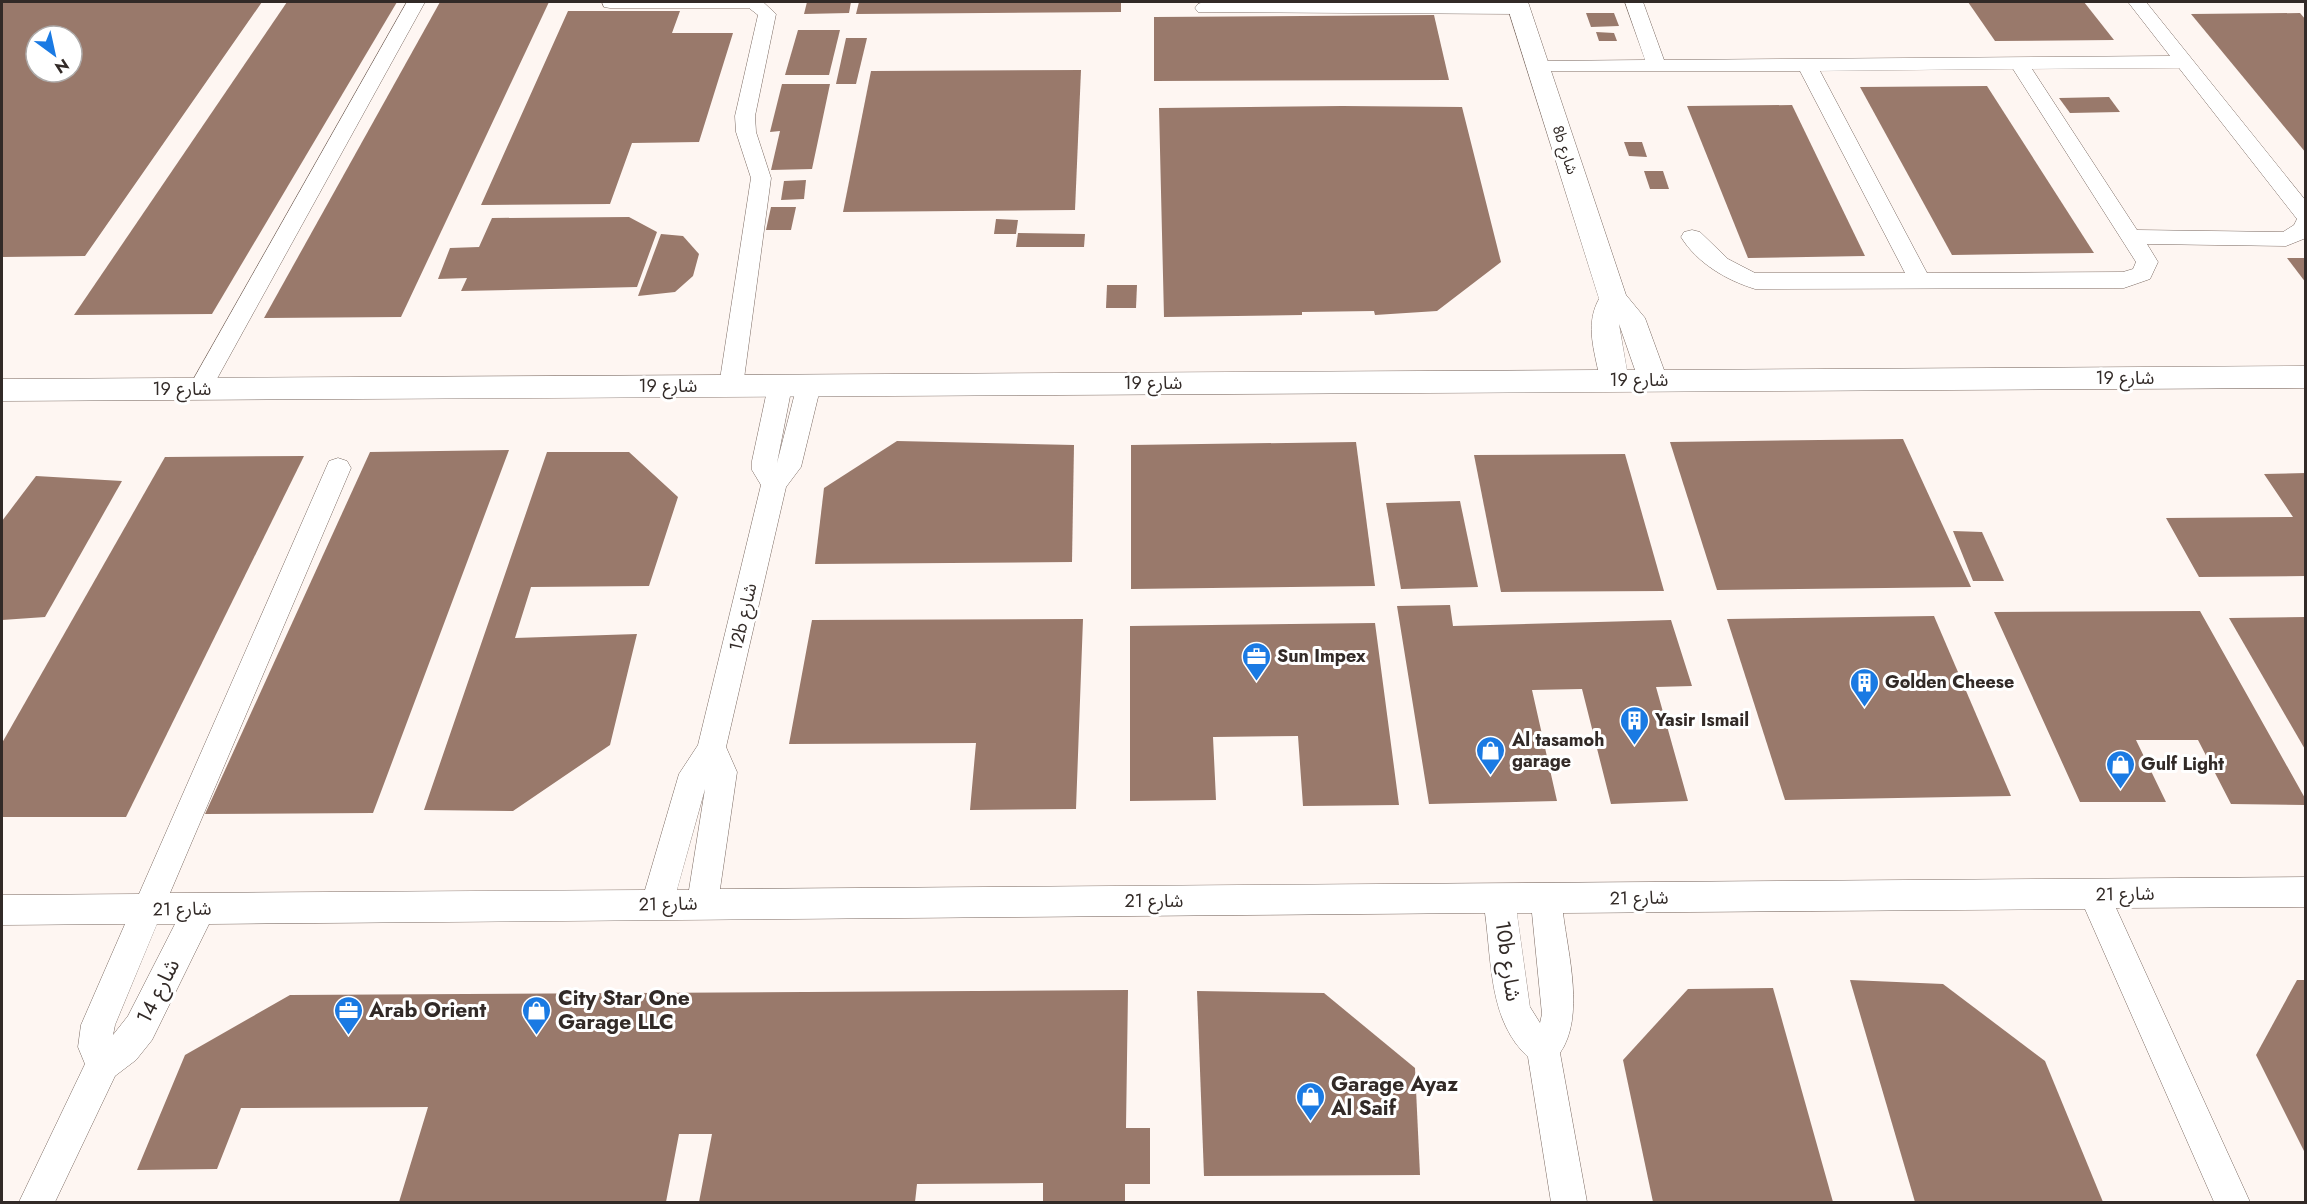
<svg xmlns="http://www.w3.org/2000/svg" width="2307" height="1204" font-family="Jost,'Noto Sans Arabic',sans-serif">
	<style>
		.building { fill: #99796b; fill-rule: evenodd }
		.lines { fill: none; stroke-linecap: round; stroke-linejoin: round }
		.lane-casing { stroke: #7b6a62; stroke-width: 1 }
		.street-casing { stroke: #7b6a62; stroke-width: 1 }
		.lane { fill: #fff; fill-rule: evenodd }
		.street { fill: #fff; fill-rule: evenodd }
		.labels { text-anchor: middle; stroke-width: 6; stroke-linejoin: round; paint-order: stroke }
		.far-street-label { font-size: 15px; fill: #322a27; stroke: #fff }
		.street-label { font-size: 18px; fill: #322a27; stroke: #fff }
		.poi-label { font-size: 18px; font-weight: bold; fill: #322a27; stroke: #fff; text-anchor: start }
		.near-street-label { font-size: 21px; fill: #322a27; stroke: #fff }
		.near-poi-label { font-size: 21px; font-weight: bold; fill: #322a27; stroke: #fff; text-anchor: start }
	</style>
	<rect width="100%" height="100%" fill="#fef6f2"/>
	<g class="building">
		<path d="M3,2H262L85,256L2,257ZM36,36H72V72H36Z"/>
		<path d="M287,2H397L212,314L74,315Z"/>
		<path d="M440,2H549L401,317L264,318Z"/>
		<path d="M807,2H851L849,13L804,14Z"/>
		<path d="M859,2H1121V12L856,14Z"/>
		<path d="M1968,2H2084L2114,40L1995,41Z"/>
		<path d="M568,11H680L672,33H733L699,142L632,143L610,204L481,205Z"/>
		<path d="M1586,13H1614L1619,26L1591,27Z"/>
		<path d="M2300,13L2306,20V153L2191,14Z"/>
		<path d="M1434,15L1449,80L1154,81V17Z"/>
		<path d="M798,30H840L829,75H785Z"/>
		<path d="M1596,32L1614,33L1617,41H1599Z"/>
		<path d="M846,38H867L856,84H836Z"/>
		<path d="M1081,70L1075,210L843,212L871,71Z"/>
		<path d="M782,84H830L812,169L771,170L780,131L770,132Z"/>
		<path d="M1987,86L2094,253L1952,255L1860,87Z"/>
		<path d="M2109,97L2120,112L2070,113L2059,98Z"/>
		<path d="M1792,105L1865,256L1748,258L1687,106Z"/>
		<path d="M1342,106L1462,107L1501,262L1437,311L1375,315L1374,311L1302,312V315L1164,317L1159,108Z"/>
		<path d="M1624,142H1642L1647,157L1629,156Z"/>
		<path d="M1644,171H1663L1669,189H1650Z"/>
		<path d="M806,180L804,199L781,200L784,181Z"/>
		<path d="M771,207H796L791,230H766Z"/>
		<path d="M629,217L657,232L637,287L461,291L467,278L438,279L450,248L479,247L492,218Z"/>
		<path d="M996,219L1018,220L1016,234H994Z"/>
		<path d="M1018,233L1085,234L1084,247H1016Z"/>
		<path d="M661,234L683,236L699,254L693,276L675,292L638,296Z"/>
		<path d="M2287,258H2306V283Z"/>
		<path d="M1107,285H1137L1136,308H1106Z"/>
		<path d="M1903,439L1971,587L1717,590L1670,442Z"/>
		<path d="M897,441L1074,445L1072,562L815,564L824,488Z"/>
		<path d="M1356,442L1375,586L1131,589V445Z"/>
		<path d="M509,450L373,813L205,814L370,452Z"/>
		<path d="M547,452H629L678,497L649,586L531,587L515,638L637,634L610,745L513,811L424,810Z"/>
		<path d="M1625,454L1664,591L1501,592L1474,455Z"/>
		<path d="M304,456L126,817H2V743L165,457Z"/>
		<path d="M2306,473V576L2199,577L2166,518L2293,517L2264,474Z"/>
		<path d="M36,476L122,481L45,617L2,620V521Z"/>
		<path d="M1460,501L1478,587L1401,589L1386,503Z"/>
		<path d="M1953,531L1982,532L2004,581H1973Z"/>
		<path d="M1450,605L1453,626L1671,620L1692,686L1656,687L1688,801L1611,804L1582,689L1532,690L1557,801L1429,804L1397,606Z"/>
		<path d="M2200,611L2306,800V805L2231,804L2198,740H2136L2166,802H2080L1994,612Z"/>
		<path d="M1934,616L2011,796L1785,800L1727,619Z"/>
		<path d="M2306,617V751L2229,618Z"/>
		<path d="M1083,619L1076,809L970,810L976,743L789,744L812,620Z"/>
		<path d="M1375,623L1399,805L1303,806L1298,736L1213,737L1216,800L1130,801V626Z"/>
		<path d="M1850,980L1943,984L2045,1061L2103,1202H1915Z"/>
		<path d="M2297,980H2306V1155L2256,1055Z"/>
		<path d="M1773,988L1833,1202H1653L1623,1060L1688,989Z"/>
		<path d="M1128,990L1126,1128H1150V1184H1125V1202H1043V1183L917,1184L915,1202H699L712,1134H679L666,1202H399L428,1107L241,1108L217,1169L137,1170L185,1055L290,995Z"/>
		<path d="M1197,991L1324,993L1415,1068L1420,1175L1204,1176Z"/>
	</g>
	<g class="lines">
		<defs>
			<g id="lane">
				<path d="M407,2H425L208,395L200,398L192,395L188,389Z"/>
				<path d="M602,2H763L776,14L755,116L756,132L771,178L743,386L739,392L731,395L723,392L719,386L751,178L736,132L735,116L758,15L749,8H610L604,7Z"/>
				<path d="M1204,2H1519L1525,4L1528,8L1525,12L1519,14L1198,12L1195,8L1198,4Z"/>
				<path d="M1625,2H1643L1664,60L2170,56L2128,2H2146L2306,201V238L2286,246L2147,244L2158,262L2150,279L2124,288L1755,289C1726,280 1697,263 1681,237L1684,232L1692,230L1700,232L1728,259L1755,273H1905L1800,71H1532L1529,67L1532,63L1539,61L1645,60ZM2179,68L2297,219L2294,225L2283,232L2137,230L2032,69ZM2013,69L2136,262L2133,269L2123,272L1927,273L1820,71Z"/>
				<path d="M809,376L817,379L821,385L801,467L786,487L726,747L737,772L720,889L2306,877V907L2116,908L2250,1202H2214L2085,909L1563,913C1568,954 1585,1017 1560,1053L1587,1202H1551L1528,1057C1489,1021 1492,964 1485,913L209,924L152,1040L136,1060L115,1076L55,1202H19L85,1064L78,1047L81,1025L125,924L2,925V895L139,894L329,461L338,458L347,461L351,468L170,893L645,890L679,774L698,745L761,485L752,470V461L768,386L772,380L780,377L788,380L792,386L777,463L797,385L801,379ZM705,789L689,890H677ZM1517,913H1532L1542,1014L1540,1023L1530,1007ZM157,924H175L128,1016L113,1035L115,1025Z"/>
			</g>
			<path id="street" d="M1506,2H1528L1626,295L1645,318L1664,370L2306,366V388L2,401V379L1598,370C1593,346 1586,322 1599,299ZM1619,324L1635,370H1627Z"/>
		</defs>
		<use href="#lane" class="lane-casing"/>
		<use href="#street" class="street-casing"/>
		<use href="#lane" class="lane"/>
		<use href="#street" class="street"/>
	</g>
	<defs>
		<symbol id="office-pin" viewBox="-11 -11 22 30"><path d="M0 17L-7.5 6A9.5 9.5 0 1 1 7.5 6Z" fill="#1a7ae3" stroke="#fff"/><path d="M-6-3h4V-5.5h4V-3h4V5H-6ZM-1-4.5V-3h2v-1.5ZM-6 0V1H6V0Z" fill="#fff"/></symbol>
		<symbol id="building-pin" viewBox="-11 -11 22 30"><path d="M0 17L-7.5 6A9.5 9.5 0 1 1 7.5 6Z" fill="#1a7ae3" stroke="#fff"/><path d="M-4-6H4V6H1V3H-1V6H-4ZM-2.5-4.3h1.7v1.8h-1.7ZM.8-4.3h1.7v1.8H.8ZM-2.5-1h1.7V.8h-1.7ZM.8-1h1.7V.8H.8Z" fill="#fff"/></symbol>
		<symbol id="shop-pin" viewBox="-11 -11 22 30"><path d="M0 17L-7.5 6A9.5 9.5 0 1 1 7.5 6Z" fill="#1a7ae3" stroke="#fff"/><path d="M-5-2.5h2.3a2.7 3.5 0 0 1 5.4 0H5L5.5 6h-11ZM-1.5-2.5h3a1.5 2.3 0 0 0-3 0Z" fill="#fff"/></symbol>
	</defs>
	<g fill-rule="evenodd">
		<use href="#office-pin" x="1240" y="640" width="33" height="45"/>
		<use href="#building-pin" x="1848" y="666" width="33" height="45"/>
		<use href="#building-pin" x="1618" y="704" width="33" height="45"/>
		<use href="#shop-pin" x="1474" y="734" width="33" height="45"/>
		<use href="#shop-pin" x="2104" y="748" width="33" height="45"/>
		<use href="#office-pin" x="332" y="994" width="33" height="45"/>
		<use href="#shop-pin" x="520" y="994" width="33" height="45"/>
		<use href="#shop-pin" x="1294" y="1080" width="33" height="45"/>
	</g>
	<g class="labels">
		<g class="far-street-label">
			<text transform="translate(1565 150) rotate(72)" y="5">8b شارع</text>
		</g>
		<g class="street-label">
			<text x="2125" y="384">شارع 19</text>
			<text x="1639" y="386">شارع 19</text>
			<text x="1153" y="389">شارع 19</text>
			<text x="668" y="392">شارع 19</text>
			<text x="182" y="395">شارع 19</text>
			<text transform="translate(743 617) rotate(-77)" y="6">12b شارع</text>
			<text transform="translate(2125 894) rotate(-1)" y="6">شارع 21</text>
			<text transform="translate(1639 898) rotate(-1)" y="6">شارع 21</text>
			<text x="1154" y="907">شارع 21</text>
			<text transform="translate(668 904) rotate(-1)" y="6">شارع 21</text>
			<text transform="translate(182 909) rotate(-1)" y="6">شارع 21</text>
		</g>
		<g class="poi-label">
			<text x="1277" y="662">Sun Impex</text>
			<text x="1885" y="688">Golden Cheese</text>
			<text x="1655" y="726">Yasir Ismail</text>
			<text x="1512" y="746">Al tasamoh<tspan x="1512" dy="21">garage</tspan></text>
			<text x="2141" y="770">Gulf Light</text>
		</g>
		<g class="near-street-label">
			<text transform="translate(1508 961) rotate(82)" y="7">10b شارع</text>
			<text transform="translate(158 991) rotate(-63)" y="7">شارع 14</text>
		</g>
		<g class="near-poi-label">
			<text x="558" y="1005">City Star One<tspan x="558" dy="24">Garage LLC</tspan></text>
			<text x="369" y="1017">Arab Orient</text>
			<text x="1331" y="1091">Garage Ayaz<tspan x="1331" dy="24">Al Saif</tspan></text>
		</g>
	</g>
	<rect width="2307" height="1204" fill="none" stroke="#322a27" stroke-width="6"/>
	<g transform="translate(54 54) rotate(147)"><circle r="28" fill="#ffffff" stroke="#adaaa9" stroke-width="1.5"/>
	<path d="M0-4.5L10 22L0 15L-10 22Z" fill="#1a7ae3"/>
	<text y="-9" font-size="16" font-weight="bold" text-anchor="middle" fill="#322a27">N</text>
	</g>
</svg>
